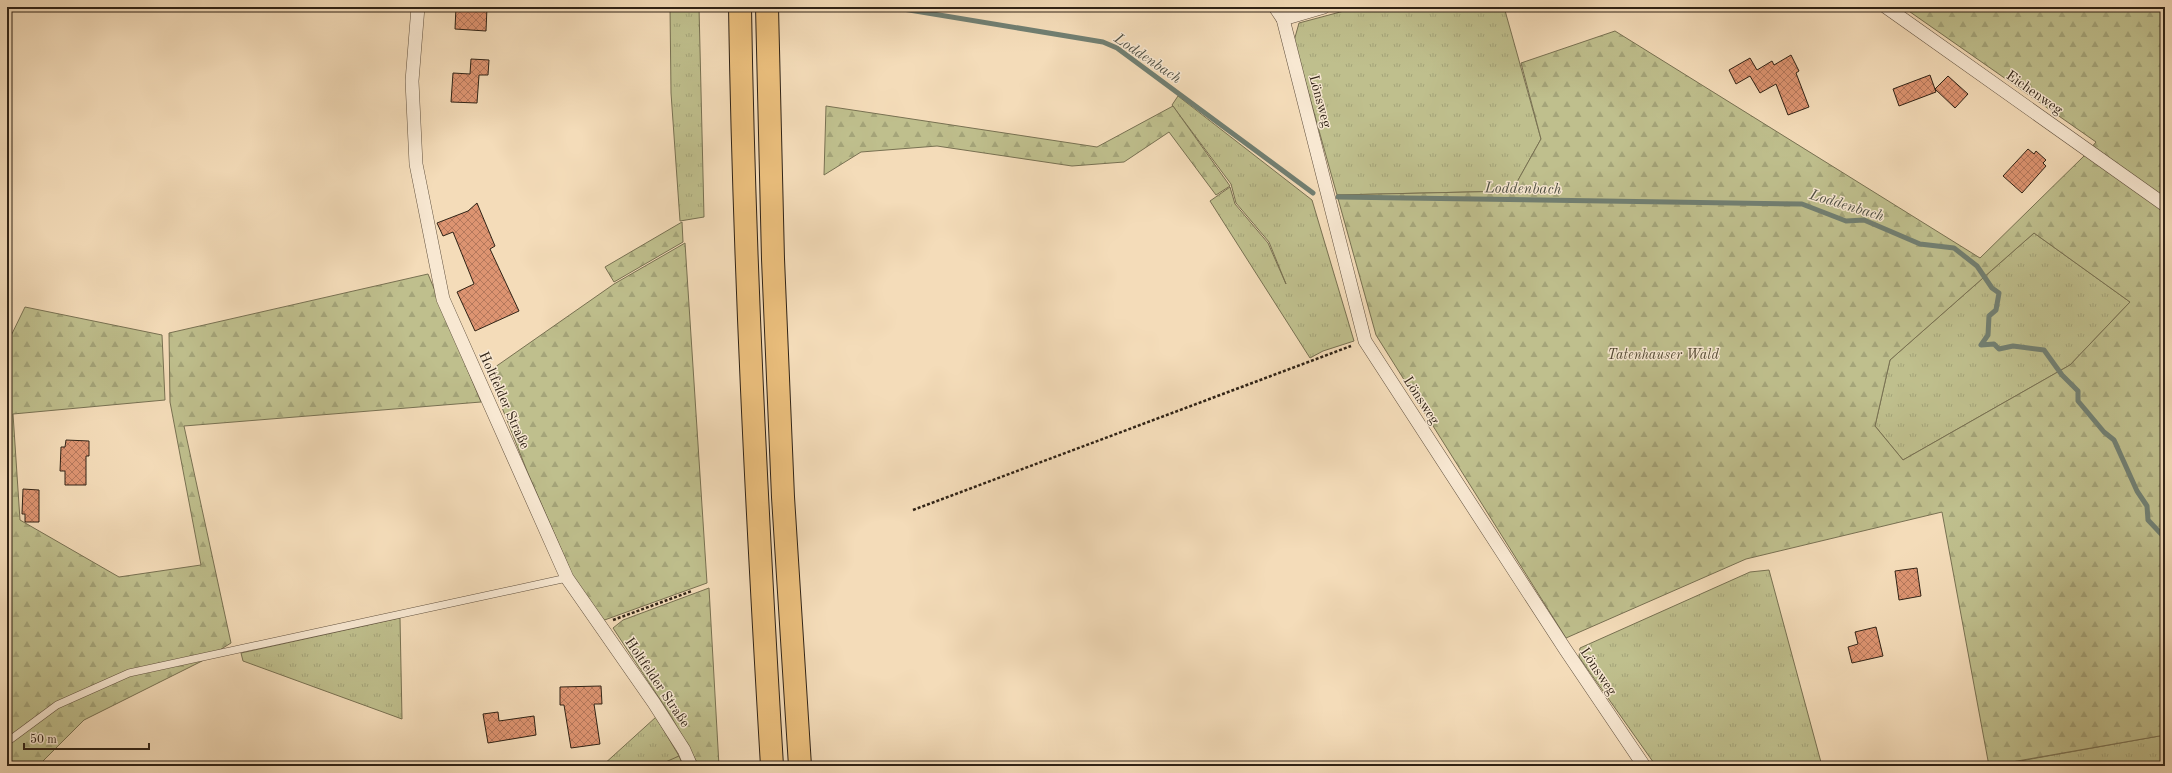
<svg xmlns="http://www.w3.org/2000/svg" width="2172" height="773" font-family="'Old Standard TT',serif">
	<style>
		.grass { fill: url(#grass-tufts); stroke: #787152 }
		.forest { fill: url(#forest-firs); stroke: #787152; fill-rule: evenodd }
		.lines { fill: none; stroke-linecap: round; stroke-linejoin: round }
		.stream { stroke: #717f72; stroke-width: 5 }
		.building { fill: url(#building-cross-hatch); stroke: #302316 }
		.lane-casing { stroke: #61513f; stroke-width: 8 }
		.street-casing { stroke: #61513f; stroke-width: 14 }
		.highway-casing { stroke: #302316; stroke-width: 24 }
		.path { stroke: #302316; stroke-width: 2.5; stroke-dasharray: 3 2; stroke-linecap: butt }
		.lane { stroke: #f8e8d2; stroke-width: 7 }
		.street { stroke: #f8e8d2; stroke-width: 13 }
		.highway { stroke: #eabe7c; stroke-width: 22 }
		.labels { text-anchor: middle; stroke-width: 3; stroke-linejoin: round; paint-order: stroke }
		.street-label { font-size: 14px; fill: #302316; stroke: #f8e8d2 }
		.park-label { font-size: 14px; font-style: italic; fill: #544a34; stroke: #f8e8d2 }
		.water-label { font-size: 15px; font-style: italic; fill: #505144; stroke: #f8e8d2 }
	</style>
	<defs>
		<pattern id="grass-tufts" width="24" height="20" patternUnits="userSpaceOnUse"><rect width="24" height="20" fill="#bfbf8d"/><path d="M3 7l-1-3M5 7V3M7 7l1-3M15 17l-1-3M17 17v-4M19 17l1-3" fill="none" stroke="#a4a479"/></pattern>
		<pattern id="forest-firs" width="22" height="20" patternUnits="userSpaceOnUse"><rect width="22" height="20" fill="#bfbf8d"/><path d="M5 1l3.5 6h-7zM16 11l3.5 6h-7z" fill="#a4a479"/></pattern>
		<pattern id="building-cross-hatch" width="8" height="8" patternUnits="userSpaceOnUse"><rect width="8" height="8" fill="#dd9471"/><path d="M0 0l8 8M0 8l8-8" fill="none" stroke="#b4785c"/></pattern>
	</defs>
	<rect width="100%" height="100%" fill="#f4dcb9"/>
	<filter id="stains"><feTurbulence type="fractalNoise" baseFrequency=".005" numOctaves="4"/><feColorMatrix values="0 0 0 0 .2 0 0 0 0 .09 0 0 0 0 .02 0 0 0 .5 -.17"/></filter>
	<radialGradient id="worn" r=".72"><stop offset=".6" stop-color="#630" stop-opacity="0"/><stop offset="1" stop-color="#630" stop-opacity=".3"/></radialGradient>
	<g class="grass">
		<path d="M670,7H699L704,217L680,221L671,93Z"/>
		<path d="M1359,7H1504L1541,139L1512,191L1337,195L1294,41L1299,23Z"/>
		<path d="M1178,96L1312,200L1354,341L1323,351L1310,358L1210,201L1230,187L1235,204L1268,243L1286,284L1269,242L1236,203L1231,184L1172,105Z"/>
		<path d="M2034,233L2130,302L2070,365L1903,460L1875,426L1890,360Z"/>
		<path d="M1769,570L1822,766H1656L1579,657L1580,648L1750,572Z"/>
		<path d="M400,618L402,719L243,661L241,653Z"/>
		<path d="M656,717L679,756L661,766H602Z"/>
		<path d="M2165,735V766H1992Z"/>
	</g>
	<g class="forest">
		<path d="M1903,7H2165V735L1989,766L1942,512L1746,559L1566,638L1376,335L1337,195L1512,191L1541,139L1521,63L1615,31L1980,258L2084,156L2096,142ZM2034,233L2130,302L2070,365L1903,460L1875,426L1890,360Z"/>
		<path d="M826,106L1097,147L1173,106L1230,186L1216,195L1169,132L1124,162L1072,166L937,146L861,152L824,175Z"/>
		<path d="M682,222L683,242L614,282L605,267Z"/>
		<path d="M685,243L707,583L599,622L570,576L568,565L527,471L488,372L614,284Z"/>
		<path d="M428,274L481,402L184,426L231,643L202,661L84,720L38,766H7V344L25,307L162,335L165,400L13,414L20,520L119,577L201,565L170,402L169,333Z"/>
		<path d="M709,588L719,766H699L671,716L613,628L623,620Z"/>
		<path d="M679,756L683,766H661V764Z"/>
	</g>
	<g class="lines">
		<g class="stream">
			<path d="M891,7L1103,42L1117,48L1313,193"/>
			<path d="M1338,197L1802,204L1846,221L1864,220L1920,244L1954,248L1977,266L1992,288L1999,293L1996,310L1989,316L1988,335L1981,345L1994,344L1999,349L2013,346L2044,350L2062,375L2078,391V401L2104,432L2114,440L2137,491L2147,506L2148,520L2165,538"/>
		</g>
	</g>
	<g class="building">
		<path d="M456,7H487L486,31L455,29Z"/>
		<path d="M1791,55L1799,71L1796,73L1809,107L1788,115L1776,84L1760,93L1750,76L1736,84L1729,70L1750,58L1757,70L1772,61L1774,65Z"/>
		<path d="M471,59L489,60L488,75H479L477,103L451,102L453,73L470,74Z"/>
		<path d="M1930,75L1936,92L1899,106L1893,89Z"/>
		<path d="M1948,76L1968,94L1955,108L1935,89Z"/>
		<path d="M2028,149L2034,154L2036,151L2046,160L2043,163L2046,166L2022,193L2003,176Z"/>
		<path d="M477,203L495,246L490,249L519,311L475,331L457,292L474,284L453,232L443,236L437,223L468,211Z"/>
		<path d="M66,440L89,441V456H86V485H65V471H60L61,447H65Z"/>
		<path d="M23,489L39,490V522H25V514H22Z"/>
		<path d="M1917,568L1921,596L1899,600L1895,571Z"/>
		<path d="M1876,627L1883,656L1852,663L1848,647L1858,644L1855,632Z"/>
		<path d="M601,686L602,704H594L600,744L571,748L564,705H560V687Z"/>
		<path d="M498,712L499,721L534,716L536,735L488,743L483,714Z"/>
	</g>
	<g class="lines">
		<defs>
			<path id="lane" d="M7,742L57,705L129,673L567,578"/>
			<g id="street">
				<path d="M418,7L412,81L416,164L443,299L567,578L654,703L684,750L691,766"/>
				<path d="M1275,7L1283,19L1365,341L1565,649L1644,766"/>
				<path d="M1886,7L2165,205"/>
				<path d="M1283,19L1324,7"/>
			</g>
			<g id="highway">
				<path d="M740,7C744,260 757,513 772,766"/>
				<path d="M767,7L773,259L783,497L800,766"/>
			</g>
		</defs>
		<use href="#lane" class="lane-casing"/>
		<use href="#street" class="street-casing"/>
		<use href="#highway" class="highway-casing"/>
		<g class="path">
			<path d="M913,510L1351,346"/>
			<path d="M613,620L692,591"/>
		</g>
		<use href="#lane" class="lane"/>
		<use href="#street" class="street"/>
		<use href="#highway" class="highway"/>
	</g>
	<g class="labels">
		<g class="street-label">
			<text transform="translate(2035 92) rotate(35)" y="5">Eichenweg</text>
			<text transform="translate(1321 101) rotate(75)" y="5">Lönsweg</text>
			<text transform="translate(505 400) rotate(66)" y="5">Holtfelder Straße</text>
			<text transform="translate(1422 400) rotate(57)" y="5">Lönsweg</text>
			<text transform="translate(1599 671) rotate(56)" y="5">Lönsweg</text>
			<text transform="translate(658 682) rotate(56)" y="5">Holtfelder Straße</text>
		</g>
		<g class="park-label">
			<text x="1663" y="359">Tatenhauser Wald</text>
		</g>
		<g class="water-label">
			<text transform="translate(1148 58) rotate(34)" y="5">Loddenbach</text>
			<text transform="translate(1523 188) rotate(1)" y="5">Loddenbach</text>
			<text transform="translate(1847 205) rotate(17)" y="5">Loddenbach</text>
		</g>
	</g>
	<rect width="2172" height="773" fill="none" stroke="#f4dcb9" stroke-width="24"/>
	<rect x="8" y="8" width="2156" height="757" fill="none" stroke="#302316" stroke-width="2"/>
	<rect x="12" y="12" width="2148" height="749" fill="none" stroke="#302316"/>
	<path d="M24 743v6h125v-6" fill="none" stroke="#302316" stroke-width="2"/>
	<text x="30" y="743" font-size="12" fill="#302316" stroke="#f8e8d2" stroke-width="3" paint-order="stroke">50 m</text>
	<rect width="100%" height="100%" filter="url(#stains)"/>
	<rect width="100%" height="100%" fill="url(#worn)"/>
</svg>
